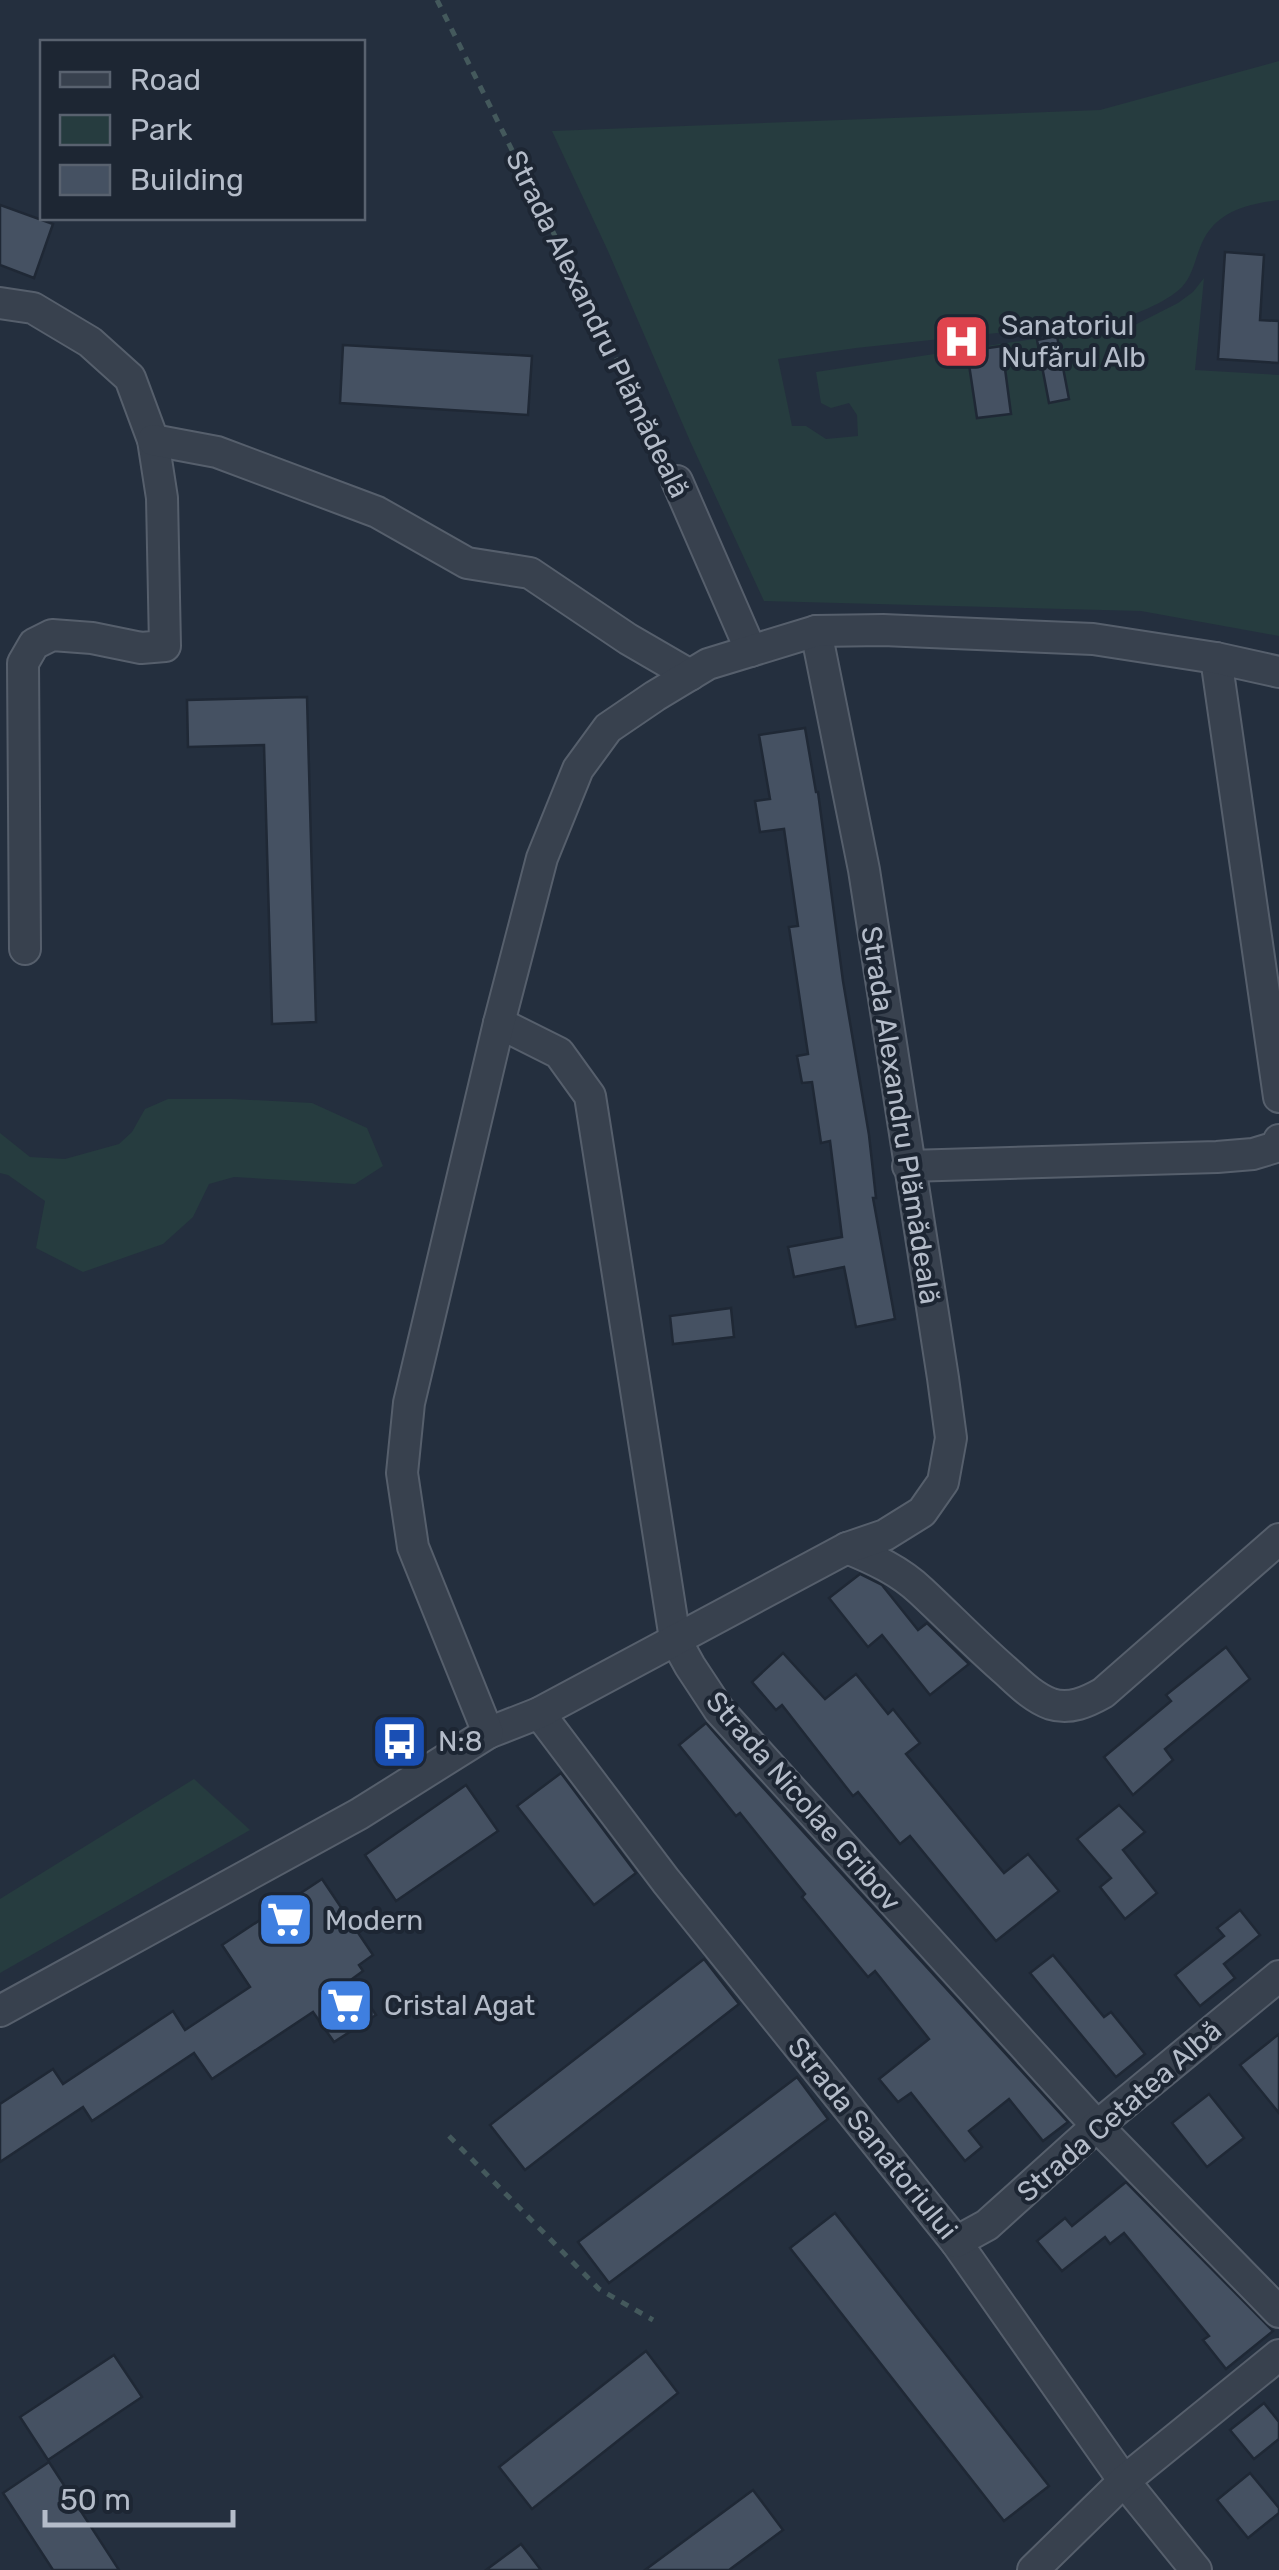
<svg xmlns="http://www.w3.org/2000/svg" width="1279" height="2570" font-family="Rubik,sans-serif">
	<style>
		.green { fill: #263c3f; fill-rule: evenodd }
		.building { fill: #455162; stroke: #1f2835; stroke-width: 2.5 }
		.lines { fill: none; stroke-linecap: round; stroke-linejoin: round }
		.minor-casing { stroke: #565f6c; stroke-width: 34 }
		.path { stroke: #44595c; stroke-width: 5; stroke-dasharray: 8 8; stroke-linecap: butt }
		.minor { stroke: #38414e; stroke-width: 30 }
		.labels { text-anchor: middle; stroke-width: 8; stroke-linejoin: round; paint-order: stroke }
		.street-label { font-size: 28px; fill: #b4bcc9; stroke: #1d2633 }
		.poi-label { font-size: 28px; fill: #b4bcc9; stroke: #1d2633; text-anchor: start }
	</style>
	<rect width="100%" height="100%" fill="#242f3e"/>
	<g class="green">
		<path d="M1279,61V200C1247,204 1215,211 1201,245C1195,259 1193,275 1182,287C1166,303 1132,316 1111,321L856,348L778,359L792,426H806L826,439L858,436L857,415L849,403L831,408L821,403L816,372L1040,338L1123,331L1178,303L1193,292L1204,278L1195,370L1279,375V636L1141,611L764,601L690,441L608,251L552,131L1100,110ZM1002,347L1011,413L977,418L967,351Z"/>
		<path d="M168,1099H232L312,1103L367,1128L383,1166L355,1184L234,1177L209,1184L193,1217L163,1244L83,1272L36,1248L45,1201L8,1175L0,1173V1133L30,1157L65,1159L119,1144L132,1132L145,1109Z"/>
		<path d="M194,1779L250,1830L0,1973V1899Z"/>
	</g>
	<g class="building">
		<path d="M0,205L53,224L34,278L0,265Z"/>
		<path d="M1225,252L1264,255L1260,320L1279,321V363L1218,359Z"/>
		<path d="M1057,336L1069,399L1049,403L1037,340Z"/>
		<path d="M343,345L532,356L528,415L340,403Z"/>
		<path d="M1002,346L1011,414L977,418L967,351Z"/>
		<path d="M307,697L316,1022L272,1024L264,745L188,747L187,700Z"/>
		<path d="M805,728L816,792H818L843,981L869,1135L876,1198H873L895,1319L856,1327L844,1267L794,1277L788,1247L842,1237L830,1141L821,1143L812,1082L802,1083L797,1056L808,1054L789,927L798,926L784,829L760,832L755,801L770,799L759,735Z"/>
		<path d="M731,1308L734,1337L673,1344L670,1316Z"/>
		<path d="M860,1574L882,1585L918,1630L927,1623L969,1664L930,1695L882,1635L868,1647L829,1598Z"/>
		<path d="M1226,1647L1250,1679L1165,1749L1173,1760L1133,1795L1104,1757L1171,1701L1166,1695Z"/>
		<path d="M783,1653L825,1699L856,1674L888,1714L893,1709L920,1743L906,1754L1004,1873L1028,1854L1059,1891L996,1941L910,1836L900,1844L858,1792L853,1796L782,1705L776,1710L752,1682Z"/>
		<path d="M706,1723L747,1770L1068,2122L1043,2141L1009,2099L969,2131L982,2147L965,2161L911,2093L898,2102L879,2079L929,2039L875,1971L868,1977L802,1897L805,1894L740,1813L736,1816L679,1745Z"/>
		<path d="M561,1773L636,1873L594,1905L517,1806Z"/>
		<path d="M466,1785L498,1831L396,1901L365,1855Z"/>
		<path d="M1119,1805L1145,1832L1123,1850L1157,1893L1125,1919L1100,1887L1111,1878L1077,1839Z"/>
		<path d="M322,1879L373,1955L359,1965L363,1971L352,1979L376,2015L334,2042L313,2012L212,2079L194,2053L92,2121L83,2107L0,2162V2104L53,2069L63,2084L173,2011L185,2030L250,1987L222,1945Z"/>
		<path d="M1240,1910L1260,1935L1224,1964L1235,1978L1200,2006L1175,1975L1224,1936L1217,1928Z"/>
		<path d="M1053,1955L1104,2017L1111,2012L1145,2054L1116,2077L1030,1973Z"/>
		<path d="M704,1959L739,2004L525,2170L490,2125Z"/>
		<path d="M1279,2034V2113L1240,2065Z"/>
		<path d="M797,2077L828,2119L609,2283L578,2242Z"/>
		<path d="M1209,2094L1244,2138L1207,2167L1172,2123Z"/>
		<path d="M1126,2182L1273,2331L1226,2369L1203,2340L1209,2336L1124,2233L1110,2244L1105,2237L1062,2271L1037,2241L1065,2218L1072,2226Z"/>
		<path d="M835,2213L1049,2486L1004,2521L790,2248Z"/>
		<path d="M646,2351L678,2393L532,2509L499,2467Z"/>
		<path d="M114,2355L142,2397L48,2460L20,2417Z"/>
		<path d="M1264,2403L1279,2422V2439L1254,2459L1230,2430Z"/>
		<path d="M49,2462L119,2570H53L3,2493Z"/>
		<path d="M1250,2473L1279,2508V2513L1248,2538L1217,2500Z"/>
		<path d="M753,2490L783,2530L729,2570H645Z"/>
		<path d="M521,2544L541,2570H486Z"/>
	</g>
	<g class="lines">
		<defs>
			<g id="minor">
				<path d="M0,303L33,308L90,342L130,378L153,440L162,498L165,646L141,648L92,638L52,635L34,644L23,663L25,949"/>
				<path d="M153,440L217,452L377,512L467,563L530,573L628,639L690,675"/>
				<path d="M677,481L751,651"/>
				<path d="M1216,658L1279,1097"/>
				<path d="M499,1023L559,1053L590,1096L675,1639L690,1666L719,1710L1097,2126L1279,2312"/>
				<path d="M908,1166L1217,1157L1253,1154L1276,1147L1279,1140"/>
				<path d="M847,1548C874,1559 900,1571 921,1591C950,1618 977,1646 1007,1672C1020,1684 1034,1698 1051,1704C1070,1710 1087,1702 1103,1693L1279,1539"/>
				<path d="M539,1713L666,1881L956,2242L1124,2481L1196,2570"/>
				<path d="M488,1733L539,1713L847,1548L885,1535L922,1512L943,1482L951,1438L943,1378L864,870L816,631"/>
				<path d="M0,2011L359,1814L488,1733L413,1547L402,1473L409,1403L499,1023L542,858L578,769L608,728L655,696L708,664L816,631L883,630L1093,639L1216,658L1279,672"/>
				<path d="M956,2242L987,2225L1097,2126L1279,1976"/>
				<path d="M1033,2570L1124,2481L1279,2355"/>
			</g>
		</defs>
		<use href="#minor" class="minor-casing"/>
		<g class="path">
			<path d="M437,0L666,458"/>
			<path d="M449,2136L599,2289L653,2320"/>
		</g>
		<use href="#minor" class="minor"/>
	</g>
	<defs>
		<symbol id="hospital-square" viewBox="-11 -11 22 22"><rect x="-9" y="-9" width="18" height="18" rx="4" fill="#e0444e" stroke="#1d2633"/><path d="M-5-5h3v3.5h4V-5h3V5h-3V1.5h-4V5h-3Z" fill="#fff"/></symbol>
		<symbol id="bus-square" viewBox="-11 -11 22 22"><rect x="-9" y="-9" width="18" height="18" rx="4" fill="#1a4fb4" stroke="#1d2633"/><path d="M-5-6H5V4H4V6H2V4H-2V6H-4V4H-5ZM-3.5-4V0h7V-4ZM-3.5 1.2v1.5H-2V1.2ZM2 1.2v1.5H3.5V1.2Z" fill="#fff"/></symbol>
		<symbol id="supermarket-square" viewBox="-11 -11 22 22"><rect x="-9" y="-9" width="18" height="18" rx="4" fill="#3f7fe0" stroke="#1d2633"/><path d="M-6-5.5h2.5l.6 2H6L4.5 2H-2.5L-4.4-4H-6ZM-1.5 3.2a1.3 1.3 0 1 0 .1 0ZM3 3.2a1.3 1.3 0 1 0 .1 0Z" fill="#fff"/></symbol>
	</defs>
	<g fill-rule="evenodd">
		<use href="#hospital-square" x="930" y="310" width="63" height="63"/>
		<use href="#bus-square" x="368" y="1710" width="63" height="63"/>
		<use href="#supermarket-square" x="254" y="1888" width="63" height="63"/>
		<use href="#supermarket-square" x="314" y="1974" width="63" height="63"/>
	</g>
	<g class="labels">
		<g class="street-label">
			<text transform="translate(598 324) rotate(64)" y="10">Strada Alexandru Plămădeală</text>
			<text transform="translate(901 1115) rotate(81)" y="10">Strada Alexandru Plămădeală</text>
			<text transform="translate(804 1801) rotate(49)" y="10">Strada Nicolae Gribov</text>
			<text transform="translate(1119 2111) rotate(-41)" y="10">Strada Cetatea Albă</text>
			<text transform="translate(873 2138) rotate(51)" y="10">Strada Sanatoriului</text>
		</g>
		<g class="poi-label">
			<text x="1001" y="335">Sanatoriul<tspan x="1001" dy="32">Nufărul Alb</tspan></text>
			<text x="438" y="1751">N:8</text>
			<text x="325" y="1930">Modern</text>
			<text x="384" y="2015">Cristal Agat</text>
		</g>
	</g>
	<rect x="40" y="40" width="325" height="180" fill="#1d2633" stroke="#59626f" stroke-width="2.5"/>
	<rect x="60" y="72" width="50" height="15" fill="#38414e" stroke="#59626f" stroke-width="2.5"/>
	<text x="130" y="90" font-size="30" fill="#b4bcc9">Road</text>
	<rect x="60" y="115" width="50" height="30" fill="#263c3f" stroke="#59626f" stroke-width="2.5"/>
	<text x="130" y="140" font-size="30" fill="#b4bcc9">Park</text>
	<rect x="60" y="165" width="50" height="30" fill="#455162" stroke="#59626f" stroke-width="2.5"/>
	<text x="130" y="190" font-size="30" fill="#b4bcc9">Building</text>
	<path d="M45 2510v15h188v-15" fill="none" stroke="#b4bcc9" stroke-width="5"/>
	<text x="60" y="2510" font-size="30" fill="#b4bcc9" stroke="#1d2633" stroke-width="8" paint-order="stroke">50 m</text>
</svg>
